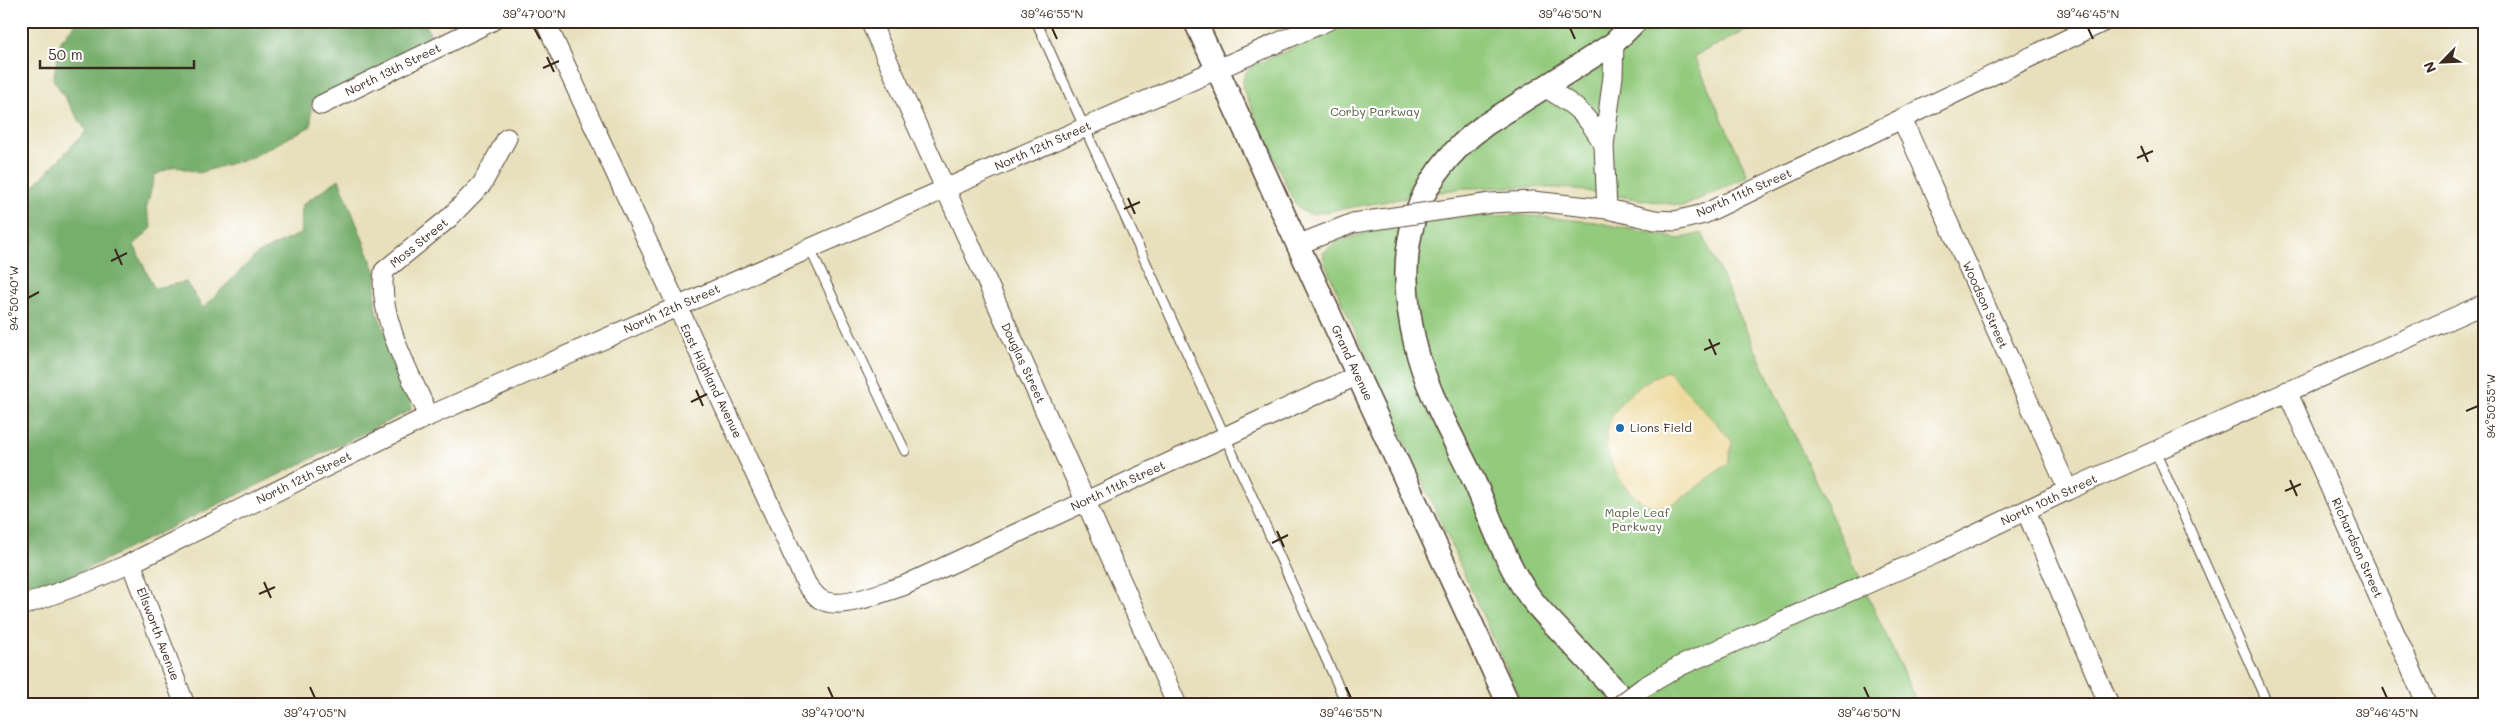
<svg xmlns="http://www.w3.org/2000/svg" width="2505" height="726" font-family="Mali,sans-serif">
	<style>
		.green { fill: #93ca7d; stroke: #677a4e }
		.forest { fill: #76ae6c; stroke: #586c45 }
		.sand { fill: #eeda9e; stroke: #94825e }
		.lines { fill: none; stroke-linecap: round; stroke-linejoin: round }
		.service-casing { stroke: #554536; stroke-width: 11 }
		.minor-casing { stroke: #554536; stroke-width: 21 }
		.tertiary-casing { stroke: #554536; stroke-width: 25 }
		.service { stroke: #fff; stroke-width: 9 }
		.minor { stroke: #fff; stroke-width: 19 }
		.tertiary { stroke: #fff; stroke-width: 22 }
		.minor-bridge-casing { stroke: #554536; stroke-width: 21; stroke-linecap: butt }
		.minor-bridge { stroke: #fff; stroke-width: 19 }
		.ticks { fill: none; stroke: #3b2a1e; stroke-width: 2 }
		.poi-dot { fill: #1f6fb2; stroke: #fff; stroke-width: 2 }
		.labels { text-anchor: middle; stroke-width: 4.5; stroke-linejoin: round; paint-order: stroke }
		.street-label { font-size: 12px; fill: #3b2a1e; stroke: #fff }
		.park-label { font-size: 12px; fill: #555a3a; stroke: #fff }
		.poi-label { font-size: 12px; fill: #3b2a1e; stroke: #fff; text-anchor: start }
		.neatline { fill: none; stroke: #3b2a1e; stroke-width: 2 }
		.ticks-label { font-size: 12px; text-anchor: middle; fill: #3b2a1e }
	</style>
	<rect width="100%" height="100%" fill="#fff"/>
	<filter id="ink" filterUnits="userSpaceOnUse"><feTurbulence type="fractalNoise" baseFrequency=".02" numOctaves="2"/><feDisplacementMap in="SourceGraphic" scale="10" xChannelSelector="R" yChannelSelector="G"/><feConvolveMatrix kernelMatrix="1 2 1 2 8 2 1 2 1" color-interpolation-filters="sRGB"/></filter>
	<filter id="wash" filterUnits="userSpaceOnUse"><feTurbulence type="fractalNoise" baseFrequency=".0096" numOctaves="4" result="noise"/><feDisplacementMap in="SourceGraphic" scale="20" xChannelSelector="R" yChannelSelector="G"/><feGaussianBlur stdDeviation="1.12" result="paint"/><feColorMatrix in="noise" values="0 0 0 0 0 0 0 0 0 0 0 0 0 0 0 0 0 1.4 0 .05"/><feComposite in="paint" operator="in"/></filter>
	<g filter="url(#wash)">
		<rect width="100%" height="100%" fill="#e8e0bc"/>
		<g class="green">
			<path d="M1355,21H1766L1694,56L1748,176L1684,206L1565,188L1516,187L1463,188L1312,214L1302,211L1293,200L1242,87L1244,76L1250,67Z"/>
			<path d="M1520,215L1595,222L1679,239L1702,233L1918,705H1523L1325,264L1323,253L1338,241L1382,228L1446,218Z"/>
		</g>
		<path class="forest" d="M78,21H424L433,40L311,103V126L252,157L199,173L175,166L155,175L146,209L152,228L134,245L154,288L186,282L203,308L257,254L301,233L302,205L339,179L376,273L375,307L411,398V410L78,573L21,593V199L86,131L53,79L61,41Z"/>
		<path class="sand" d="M1668,371L1732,441L1728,463C1717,471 1679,502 1669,506C1635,516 1600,460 1607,431C1613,402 1643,381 1668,371Z"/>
	</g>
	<g filter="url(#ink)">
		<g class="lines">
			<defs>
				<g id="service">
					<path d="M1036,21L1347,705"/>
					<path d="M810,249L905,451"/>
					<path d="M2155,451L2268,705"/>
				</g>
				<g id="minor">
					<path d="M545,21L807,585C811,589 815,596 820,599C840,612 881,592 903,586L1358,375"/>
					<path d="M870,21L1177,705"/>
					<path d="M1546,88C1578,107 1586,114 1604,145"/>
					<path d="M321,105L492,21"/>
					<path d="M1902,119L2068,490"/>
					<path d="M1491,203L1533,201L1607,209L1655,220L1675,221L1704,214L2105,21"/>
					<path d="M1607,209L1604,145L1613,76L1614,43"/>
					<path d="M1297,245L1353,223"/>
					<path d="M2287,391L2427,705"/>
					<path d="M429,416C411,376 377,316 384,271L449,218L482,184L507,138"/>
					<path d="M2026,511L2109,705"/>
					<path d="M131,563L185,705"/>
					<path d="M21,606L90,581L131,563L429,416L1327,21"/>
					<path d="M1644,687L1680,666L1937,553L2068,490L2484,304"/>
				</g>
				<g id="tertiary">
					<path d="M1195,21L1509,705"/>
					<path d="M1629,705C1608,682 1586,659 1565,636C1552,622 1538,609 1527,593C1504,560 1491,518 1474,481C1453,437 1426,391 1415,343C1394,254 1409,180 1485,125L1614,43L1636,21"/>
				</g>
			</defs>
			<use href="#service" class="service-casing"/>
			<use href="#minor" class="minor-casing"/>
			<use href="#tertiary" class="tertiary-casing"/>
			<use href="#service" class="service"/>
			<use href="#minor" class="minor"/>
			<use href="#tertiary" class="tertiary"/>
			<defs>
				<g id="minor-bridge">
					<path d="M1353,223L1491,203"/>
					<path d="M1620,705L1644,687"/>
				</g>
			</defs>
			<use href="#minor-bridge" class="minor-bridge-casing"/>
			<use href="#minor-bridge" class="minor-bridge"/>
		</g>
	</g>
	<path class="ticks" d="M534,28L540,39M1052,28L1057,39M1570,28L1575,39M2088,28L2093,39M547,57L554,72M543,68L559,61M2141,146L2148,162M2137,158L2153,151M1128,198L1135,214M1124,209L1140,202M115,249L122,265M111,261L127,253M28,298L39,292M1709,339L1716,355M1704,350L1720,343M696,390L703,406M691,402L707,394M2466,411L2478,406M2290,480L2297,496M2285,491L2301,484M1277,531L1284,547M1272,543L1288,535M264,582L271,598M259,594L275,587M310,687L315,698M828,687L833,698M1346,687L1351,698M1864,687L1869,698M2382,687L2387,698"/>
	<circle class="poi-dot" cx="1620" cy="428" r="5"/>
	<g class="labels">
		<g class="street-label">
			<text transform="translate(393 70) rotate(-26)" y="4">North 13th Street</text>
			<text transform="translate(1043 146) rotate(-24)" y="4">North 12th Street</text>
			<text transform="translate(1744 193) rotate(-24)" y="4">North 11th Street</text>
			<text transform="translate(419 243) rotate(-39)" y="4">Moss Street</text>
			<text transform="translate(1985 305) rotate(66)" y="4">Woodson Street</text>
			<text transform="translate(672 309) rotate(-24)" y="4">North 12th Street</text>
			<text transform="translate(1023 363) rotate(65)" y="4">Douglas Street</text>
			<text transform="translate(1352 363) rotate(65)" y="4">Grand Avenue</text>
			<text transform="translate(711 381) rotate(64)" y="4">East Highland Avenue</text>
			<text transform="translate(304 478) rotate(-26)" y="4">North 12th Street</text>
			<text transform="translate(1118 486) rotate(-25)" y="4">North 11th Street</text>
			<text transform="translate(2049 500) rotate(-25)" y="4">North 10th Street</text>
			<text transform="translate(2357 548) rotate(66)" y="4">Richardson Street</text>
			<text transform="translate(158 634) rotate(69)" y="4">Ellsworth Avenue</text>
		</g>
		<g class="park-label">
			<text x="1375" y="116">Corby Parkway</text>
			<text x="1637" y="517">Maple Leaf<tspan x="1637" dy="14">Parkway</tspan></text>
		</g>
		<g class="poi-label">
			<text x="1630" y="432">Lions Field</text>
		</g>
	</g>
	<rect width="2505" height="726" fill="none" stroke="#fff" stroke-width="55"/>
	<g transform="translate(2442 62) rotate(246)" stroke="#ffffff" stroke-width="4" paint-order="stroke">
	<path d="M0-4L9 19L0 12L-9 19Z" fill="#3b2a1e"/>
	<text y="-8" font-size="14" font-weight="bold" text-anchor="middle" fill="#3b2a1e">N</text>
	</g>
	<path d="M40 60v8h154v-8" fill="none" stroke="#3b2a1e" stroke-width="2.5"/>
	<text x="48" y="60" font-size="15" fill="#3b2a1e" stroke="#ffffff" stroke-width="4" paint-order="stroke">50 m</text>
	<rect x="28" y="28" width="2450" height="670" class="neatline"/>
	<g class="ticks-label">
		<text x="534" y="18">39°47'00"N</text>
		<text x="1052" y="18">39°46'55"N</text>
		<text x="1570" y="18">39°46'50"N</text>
		<text x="2088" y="18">39°46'45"N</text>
		<text transform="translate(14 298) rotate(-90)" y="4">94°50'40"W</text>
		<text transform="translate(2491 406) rotate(-90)" y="4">94°50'55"W</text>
		<text x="315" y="717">39°47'05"N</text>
		<text x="833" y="717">39°47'00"N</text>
		<text x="1351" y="717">39°46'55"N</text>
		<text x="1869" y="717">39°46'50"N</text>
		<text x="2387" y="717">39°46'45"N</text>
	</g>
</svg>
